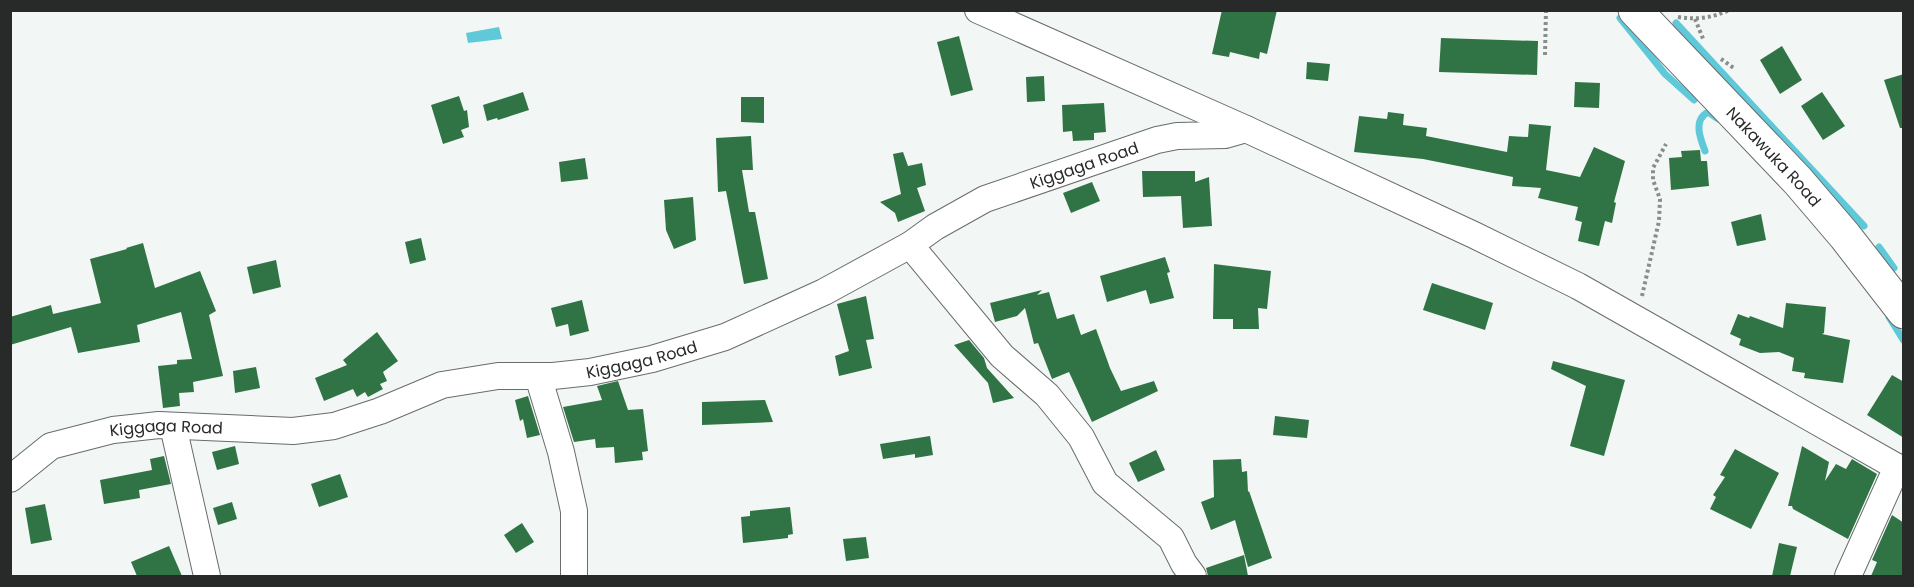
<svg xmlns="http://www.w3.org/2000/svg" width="1914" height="587" font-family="Poppins,sans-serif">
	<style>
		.water { fill: #5fc9d9 }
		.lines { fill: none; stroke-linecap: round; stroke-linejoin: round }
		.stream { stroke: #5fc9d9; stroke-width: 7 }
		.building { fill: #307446 }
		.street-casing { stroke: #686c6a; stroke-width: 28 }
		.secondary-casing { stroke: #686c6a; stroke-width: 35 }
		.path { stroke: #898d8b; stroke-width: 4; stroke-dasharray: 3 3; stroke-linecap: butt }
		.street { stroke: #fff; stroke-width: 26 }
		.secondary { stroke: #fff; stroke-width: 33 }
		.labels { text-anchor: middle; stroke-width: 6; stroke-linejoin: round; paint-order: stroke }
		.street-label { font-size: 16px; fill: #282a29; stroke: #f2f7f5 }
	</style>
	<rect width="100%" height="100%" fill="#f2f7f5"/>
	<path class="water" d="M499,27L502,39L468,43L466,33Z"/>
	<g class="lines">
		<g class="stream">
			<path d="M1620,18L1665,74L1694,100"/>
			<path d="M1676,23L1864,226"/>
			<path d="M1705,151C1700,138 1693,120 1708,112L1718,119"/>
			<path d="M1879,247L1894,268"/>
			<path d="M1889,317L1904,341"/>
		</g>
	</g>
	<g class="building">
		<path d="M1222,10H1277L1267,54L1260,52L1259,59L1230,52L1229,57L1212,54Z"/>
		<path d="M959,36L973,90L951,96L937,42Z"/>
		<path d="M1441,38L1538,41L1537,75L1439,72Z"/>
		<path d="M1782,46L1802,80L1780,94L1760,60Z"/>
		<path d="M1307,62L1330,64L1328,81L1306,79Z"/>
		<path d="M1904,74V128H1900L1884,80Z"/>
		<path d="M1044,76L1045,101L1027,102L1026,77Z"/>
		<path d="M1575,82L1600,83L1599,108L1574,107Z"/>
		<path d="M523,92L529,110L498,120L497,118L487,121L483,105Z"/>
		<path d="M1822,92L1845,126L1823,140L1801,106Z"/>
		<path d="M459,96L464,111L467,110L469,127L461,130L464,137L443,144L431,105Z"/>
		<path d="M741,97H764V123L741,122Z"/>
		<path d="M1104,103L1106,132L1094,133V140L1073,141L1072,131L1063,132L1062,105Z"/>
		<path d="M1388,112L1404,114L1403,125L1427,128L1426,136L1507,152L1509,136L1528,137L1529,124L1551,126L1546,170L1580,177L1594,147L1625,161L1614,202L1616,203L1612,223L1605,221L1599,246L1578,241L1582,222L1575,220L1578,207L1538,198L1541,188L1512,186L1513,177L1423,159L1354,152L1359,116L1387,119Z"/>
		<path d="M751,136L753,170H742L749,212H755L768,279L744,284L726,191L718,192L716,138Z"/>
		<path d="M1700,150L1701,161H1707L1709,186L1671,190L1669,158L1682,157L1681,151Z"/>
		<path d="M903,152L908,166L922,163L926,185L917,188L925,211L898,222L895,213L880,202L901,194L893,154Z"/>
		<path d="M585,158L588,179L561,182L559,162Z"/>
		<path d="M1142,171H1195V182L1209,177L1212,226L1183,228L1181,196L1143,197Z"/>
		<path d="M1092,182L1100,201L1071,213L1063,193Z"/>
		<path d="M693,197L696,240L674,249L666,230L664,200Z"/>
		<path d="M1761,214L1766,240L1737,246L1731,222Z"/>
		<path d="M421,238L426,260L410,264L405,242Z"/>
		<path d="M143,243L155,288L200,271L216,311L209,315L223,376L193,382L194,392L179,393L180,406L163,408L158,366L177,364V360L192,359L181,312L137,325L140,342L78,353L71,327L10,345V317L51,305L53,314L101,303L90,259L127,249L126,248Z"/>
		<path d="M1165,257L1170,272L1167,273L1174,298L1150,304L1146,290L1107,302L1100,276Z"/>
		<path d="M276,260L281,287L253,294L247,267Z"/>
		<path d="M1214,264L1271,271L1267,309L1258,308L1259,329H1233V319H1213Z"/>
		<path d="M1432,283L1493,303L1485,330L1423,310Z"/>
		<path d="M1042,290L1037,295L1049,292L1057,319L1074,314L1081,335L1096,329L1110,368L1121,391L1154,381L1158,391L1092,422L1069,372L1052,379L1038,343L1034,344L1025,308L1017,316L995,322L990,303Z"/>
		<path d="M866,296L874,339L866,340L872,368L839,376L835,356L849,351L837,304Z"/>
		<path d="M582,300L589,331L570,336L568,324L556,327L551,308Z"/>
		<path d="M1786,303L1826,307L1824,333L1822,334L1850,340L1843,383L1804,378L1805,373L1792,371L1794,358L1779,352L1760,353L1739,345L1741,339L1730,334L1738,314L1749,318L1750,316L1783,328Z"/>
		<path d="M377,332L398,361L383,372L387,381L380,384L383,389L368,397L365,392L357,397L353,389L324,401L315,378L347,365L343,360Z"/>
		<path d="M969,340L984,358L987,368L1014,398L993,403L988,383L954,345Z"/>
		<path d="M1553,361L1625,380L1604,456L1570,446L1586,386L1551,369Z"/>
		<path d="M256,367L260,388L235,393L233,371Z"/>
		<path d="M1892,375L1904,382V438L1867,415Z"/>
		<path d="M618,381L628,410L643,409L648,451L642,452L643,460L615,463L614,447L596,448L595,439L574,442L563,407L602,400L597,386Z"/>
		<path d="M528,396L540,435L527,438L523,419L520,421L515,400Z"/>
		<path d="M765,400L773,422L702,425V402Z"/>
		<path d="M1275,416L1309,420L1307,438L1273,435Z"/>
		<path d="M930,436L933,455L915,458V454L883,459L880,444Z"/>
		<path d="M235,446L239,464L217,470L212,452Z"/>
		<path d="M1802,446L1829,462L1825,481L1836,464L1846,469L1852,459L1877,474L1848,539L1793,509L1792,506H1788Z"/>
		<path d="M1735,449L1779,473L1751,529L1710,509L1716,497L1713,495L1725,477L1720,475Z"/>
		<path d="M1156,450L1165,470L1138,482L1129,463Z"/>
		<path d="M164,456L171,484L139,490L140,498L104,504L100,480L152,470L150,459Z"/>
		<path d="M1241,459L1242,472L1247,471L1248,492L1249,491L1272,558L1248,567L1235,520L1211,530L1201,502L1214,497L1213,460Z"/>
		<path d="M340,474L348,497L319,507L311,484Z"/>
		<path d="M232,502L237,519L218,525L213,508Z"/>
		<path d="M45,504L52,540L31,544L25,508Z"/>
		<path d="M790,507L793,534L788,535V538L743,543L741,517L750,516V511Z"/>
		<path d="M1892,515L1904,523V576H1871L1877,562L1872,560Z"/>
		<path d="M522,523L534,542L516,553L504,535Z"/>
		<path d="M866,537L869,558L846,561L843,539Z"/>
		<path d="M1779,543L1797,547L1790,576H1772Z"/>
		<path d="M169,546L182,576H137L131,562Z"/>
		<path d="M1244,555L1248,576H1208L1206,568Z"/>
	</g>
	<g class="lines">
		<defs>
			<g id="street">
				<path d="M978,10L1246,129L1474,235L1578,286L1904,471"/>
				<path d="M910,245L1002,356L1047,395L1081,437L1105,483L1171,538L1184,564L1193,576"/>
				<path d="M538,376L561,452L574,511V576"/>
				<path d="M173,426L207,576"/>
				<path id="s1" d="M10,479L51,446L113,430L159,425L293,431L334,426L380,411L442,385L498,376H553L590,372L652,359L725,337L824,292L910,245L935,227L985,199L1157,140L1177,136L1225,135L1246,129"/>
				<path d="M1848,576L1897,467"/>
			</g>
			<g id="secondary">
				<path id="s2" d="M1635,10L1798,181L1845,236L1904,312"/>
			</g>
		</defs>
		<use href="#street" class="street-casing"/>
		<use href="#secondary" class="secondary-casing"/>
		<g class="path">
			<path d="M1678,17C1696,20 1712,18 1729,10"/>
			<path d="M1695,19L1704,41"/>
			<path d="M1545,55L1546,10"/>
			<path d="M1721,59L1735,69"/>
			<path d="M1642,296L1659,221L1660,199L1653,180V168L1666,144"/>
		</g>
		<use href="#street" class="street"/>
		<use href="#secondary" class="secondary"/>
	</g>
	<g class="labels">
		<g class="street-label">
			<text dy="6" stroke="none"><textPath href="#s2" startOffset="202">Nakawuka Road</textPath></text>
			<text dy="6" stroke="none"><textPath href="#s1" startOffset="1142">Kiggaga Road</textPath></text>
			<text dy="6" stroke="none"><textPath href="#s1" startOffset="656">Kiggaga Road</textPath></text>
			<text dy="6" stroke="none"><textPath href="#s1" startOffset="170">Kiggaga Road</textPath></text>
		</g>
	</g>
	<rect width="1914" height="587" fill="none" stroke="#282a29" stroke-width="24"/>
</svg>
